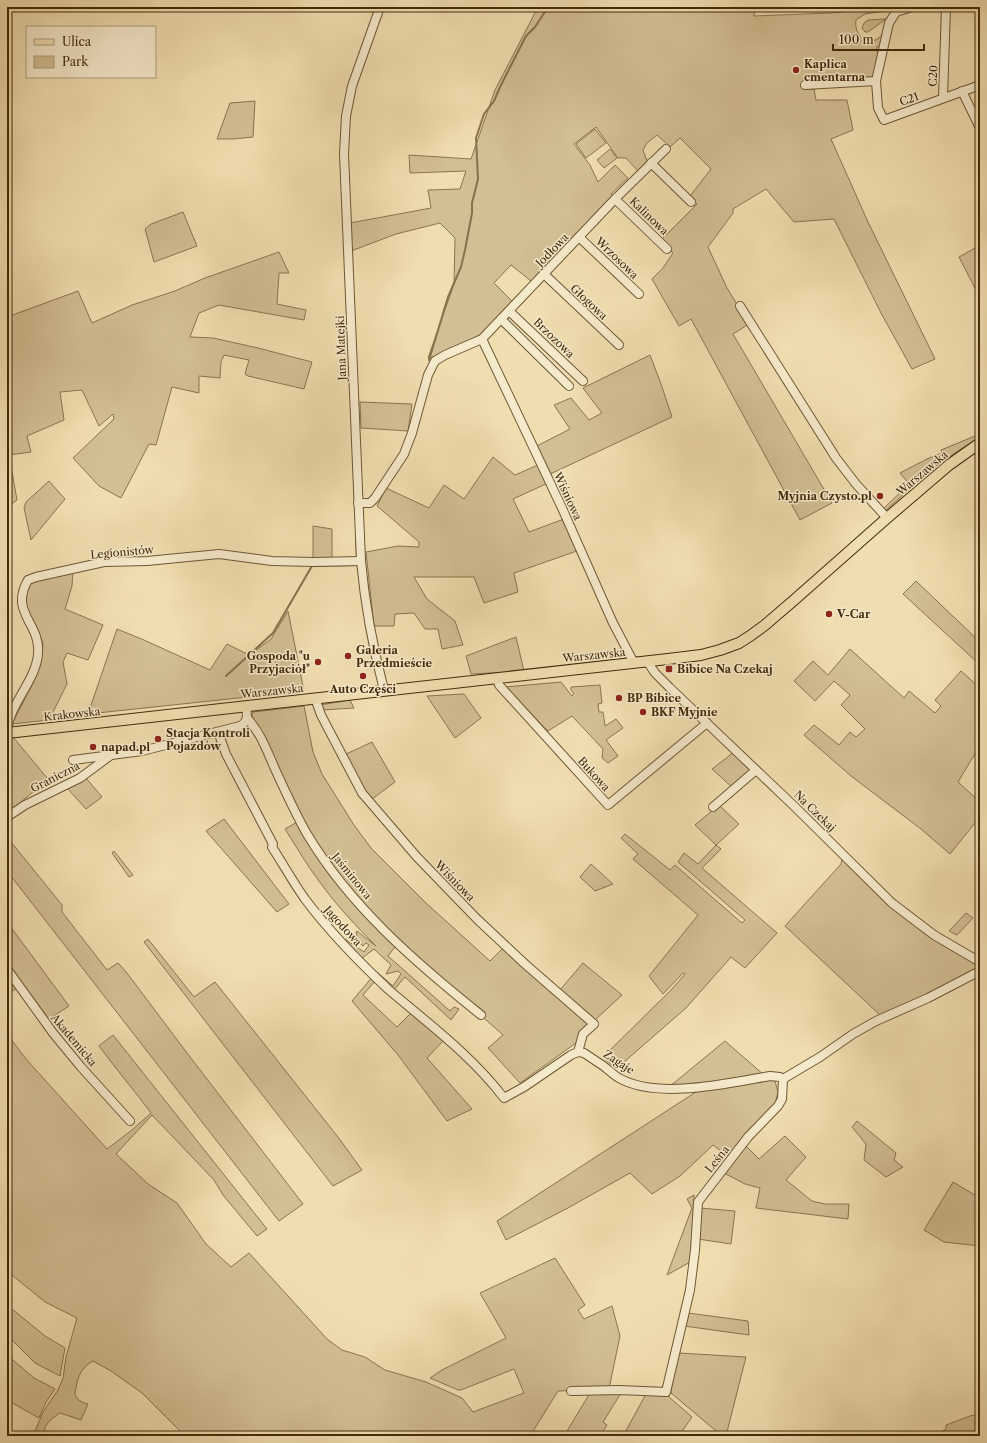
<svg xmlns="http://www.w3.org/2000/svg" width="987" height="1443" font-family="'Libre Caslon Text',serif">
	<style>
		.green { fill: #d3bf94; stroke: #8b744f }
		.lines { fill: none; stroke-linecap: round; stroke-linejoin: round }
		.stream { stroke: #88714c; stroke-width: 2 }
		.minor-casing { stroke: #6e5734; stroke-width: 10 }
		.major-casing { stroke: #432a0a; stroke-width: 12 }
		.minor { stroke: #f6eacc; stroke-width: 8 }
		.major { stroke: #f1deb0; stroke-width: 10 }
		.poi-dot { fill: #8f2418; stroke: #f6eacc; stroke-width: 1.5 }
		.labels { text-anchor: middle; stroke-width: 3; stroke-linejoin: round; paint-order: stroke }
		.poi-label { font-size: 11px; font-weight: bold; fill: #432a0a; stroke: #f6eacc; text-anchor: start }
		.street-label { font-size: 11px; fill: #432a0a; stroke: #f6eacc }
	</style>
	<rect width="100%" height="100%" fill="#f1deb0"/>
	<filter id="stains"><feTurbulence type="fractalNoise" baseFrequency=".005" numOctaves="4"/><feColorMatrix values="0 0 0 0 .2 0 0 0 0 .09 0 0 0 0 .02 0 0 0 .5 -.17"/></filter>
	<radialGradient id="worn" r=".72"><stop offset=".6" stop-color="#630" stop-opacity="0"/><stop offset="1" stop-color="#630" stop-opacity=".3"/></radialGradient>
	<g class="green">
		<path d="M538,7H755L754,16L830,13L893,7L892,10L865,14L856,20C854,31 863,46 875,40C879,39 882,34 885,31L881,46L877,47L876,51L880,53L874,78L843,79L842,76L821,79L820,75L804,77L805,89H814L816,100H847L853,130L831,139L868,222L935,359L912,369L882,315L834,219L794,222L766,189L733,209V213L708,247L727,288L749,324L733,334L832,503L800,520L691,319L679,326L652,279L663,268L673,253L661,240L697,204L690,196L711,169L680,138L670,147L657,135L647,143L643,150L647,161L638,171L626,158H618L596,127L574,144L590,165L598,182L615,165L628,178L611,194L612,197L556,257L531,281L511,265L494,283L513,302L480,335L433,357L428,358L454,284L455,238L440,223L396,234L351,251L350,223L431,208L428,190L460,189L466,171L410,173L409,155L471,159L495,90Z"/>
		<path d="M886,19L868,32H865L862,28L864,23L868,20Z"/>
		<path d="M255,101L253,137L233,139H217L230,103Z"/>
		<path d="M595,129L606,143L586,158L576,144Z"/>
		<path d="M610,149L617,158L604,168L597,160Z"/>
		<path d="M183,212L197,246L154,262L145,229L151,224Z"/>
		<path d="M975,248L980,259V298L959,257Z"/>
		<path d="M279,252L289,273H279L277,304L306,310L304,320L219,305L199,313L190,337L213,338L258,348L312,362L304,389L248,376L245,374L249,360L224,355L221,362L220,378L199,376V393L172,387L156,445L149,444L121,498L99,486L73,458L114,419L113,414L99,426L82,390L60,392L64,420L27,436L31,452L9,455L17,500L7,507V317L78,291L92,323L132,305L175,291L205,278Z"/>
		<path d="M650,355L661,384L672,417L548,475L535,447L570,429L554,405L571,398L589,420L602,413L583,388Z"/>
		<path d="M360,402L412,404L408,431L361,428Z"/>
		<path d="M980,434V438C946,455 913,486 884,512L882,510L909,484L900,473L927,459L942,453L941,450Z"/>
		<path d="M493,457L515,475L538,465L546,484L513,499L529,532L564,519L577,551L514,573L518,592L484,603L474,577H414L427,599L455,621L463,645L442,649L438,629H425L414,613L395,614L394,626H374L366,552L398,546L419,547V542L377,506L386,488L429,508L444,485L464,499Z"/>
		<path d="M49,481L65,499L31,540L24,508L26,502Z"/>
		<path d="M313,526L332,529V558H313Z"/>
		<path d="M73,571L72,586L65,609L103,625L88,660L67,653L63,662L67,684L49,720L12,724L31,687L41,662L43,643L24,601L28,586L33,580Z"/>
		<path d="M916,581L980,642V665L903,594Z"/>
		<path d="M288,611L304,691L88,714L117,629L144,640L210,670L227,644L245,653H252L271,639Z"/>
		<path d="M516,637L524,671L471,674L466,656Z"/>
		<path d="M850,649L904,698L909,691L935,713L941,706L935,700L961,671L980,688V755L976,752L958,782L980,802V819L979,818L950,854L921,829L851,776L804,735L814,725L839,745L850,732L856,737L865,729L841,705L850,695L834,681L815,701L794,681L813,661L828,675Z"/>
		<path d="M561,682L572,696L574,694L571,690V687L600,685L602,703L598,704L599,712H603L605,726L616,719L623,728L606,740L618,756L608,763L602,758L603,749L572,716L548,731L505,687Z"/>
		<path d="M464,694L481,718L455,738L427,696Z"/>
		<path d="M350,700L354,708L322,710L320,705Z"/>
		<path d="M304,706L313,752L322,774L354,825L371,848L426,903L490,961L503,948L589,1023L579,1036L576,1043L520,1083L488,1048L503,1035L415,957L359,902L315,844L252,718V714L253,712Z"/>
		<path d="M13,737L48,779L7,814V738Z"/>
		<path d="M372,742L395,782L372,799L361,786L344,755Z"/>
		<path d="M734,752L753,770L733,788L712,769Z"/>
		<path d="M86,778L102,797L86,809L68,789Z"/>
		<path d="M719,805L739,824L716,845L721,849L702,868L777,933L745,968L731,957L686,1008L616,1069L603,1057L672,989L685,974L683,973L663,994L649,976L698,915L633,859L638,854L621,838L625,834L670,870L675,865L742,923L745,920L678,862L684,853L698,864L716,845L695,825Z"/>
		<path d="M224,819L289,904L277,912L206,831Z"/>
		<path d="M299,821L312,845L392,941L395,947L388,956L450,1011L454,1007L459,1009L451,1020L405,977L393,991L375,974L377,972L393,986L401,974L398,971L386,974L391,965L374,949L361,959L343,941L345,939L364,952L369,945L366,943L363,946L355,939L357,936L356,932L357,931L376,946C356,926 336,905 319,881C306,864 296,846 285,829Z"/>
		<path d="M7,837L62,905V912L107,970L118,963L127,973L187,1053L303,1204L279,1221L7,871Z"/>
		<path d="M114,851L133,875L129,877L112,853Z"/>
		<path d="M842,859L977,965L975,971L924,997L880,1015L785,926L841,864Z"/>
		<path d="M591,864L613,884L595,891L580,877Z"/>
		<path d="M966,913L973,918L957,935L949,931Z"/>
		<path d="M7,922L69,1006L49,1019L28,991L19,987L13,991L7,984Z"/>
		<path d="M148,939L194,997L215,982L338,1137L362,1170L333,1186L144,942Z"/>
		<path d="M583,963L622,995L594,1021L559,991Z"/>
		<path d="M373,976L376,980L363,995L397,1027L412,1012L444,1040L427,1058L472,1109L447,1121L398,1055L352,1001Z"/>
		<path d="M7,1034L26,1059L107,1149L132,1130L151,1113C134,1090 116,1069 99,1046L113,1035L267,1229L257,1236L223,1195L214,1180L152,1115L116,1154L148,1184L177,1203L206,1244L231,1267L249,1253L327,1339L342,1350L365,1357L385,1370L426,1382L462,1398L473,1412L524,1393L514,1369L461,1390H458L430,1378L442,1370L506,1338L480,1293L555,1258L585,1305L578,1310L584,1319L612,1306L620,1336L609,1389L558,1391L530,1436H185L142,1393L111,1371L93,1361C81,1368 78,1376 76,1388C75,1392 74,1394 77,1398C79,1401 84,1403 88,1404L81,1420L60,1413C52,1418 42,1426 44,1436H33L43,1412L58,1390L63,1378L66,1357L77,1318L45,1302L7,1271Z"/>
		<path d="M725,1041L764,1075L698,1085L669,1087Z"/>
		<path d="M766,1079L775,1081L778,1092L775,1104L730,1158L713,1145L680,1176L652,1194L630,1173L568,1208L506,1240L497,1221L699,1090Z"/>
		<path d="M857,1121L896,1153L894,1160L903,1167L886,1177L864,1160L866,1144L852,1127Z"/>
		<path d="M785,1136L806,1157L786,1180L812,1201L825,1204H849L848,1219L756,1208L760,1188L745,1184L724,1173L746,1146L759,1159Z"/>
		<path d="M953,1182L980,1198V1246L944,1242L924,1230Z"/>
		<path d="M694,1195L692,1261L667,1275L692,1208L687,1199Z"/>
		<path d="M700,1208L735,1211L731,1244L698,1239Z"/>
		<path d="M7,1305L45,1336L65,1348L60,1376L35,1363L7,1335Z"/>
		<path d="M688,1313L748,1321L749,1335L684,1326Z"/>
		<path d="M679,1353L746,1357L726,1436H722L671,1393V1389Z"/>
		<path d="M7,1355L34,1378L55,1389L46,1402L39,1418L7,1400Z"/>
		<path d="M590,1393H621L603,1422L607,1425L600,1436H564Z"/>
		<path d="M646,1394L668,1396L692,1417L679,1436H623Z"/>
		<path d="M980,1414V1429L973,1436H934L946,1429V1425L970,1416Z"/>
	</g>
	<g class="lines">
		<g class="stream">
			<path d="M429,360L448,297L461,267L465,250L472,213V203L478,179L476,138L484,114L494,101L501,85L526,36L535,27L548,7"/>
			<path d="M356,535L357,558"/>
			<path d="M226,676L273,633L312,566L357,565"/>
		</g>
		<defs>
			<g id="minor">
				<path d="M380,7L352,86L346,116L344,154L361,561C365,605 373,648 384,690"/>
				<path d="M896,12L912,7"/>
				<path d="M876,81L878,108L884,120L980,85"/>
				<path d="M805,85L876,81L889,23L896,12L897,7"/>
				<path d="M962,91L980,128"/>
				<path d="M943,98L946,7"/>
				<path d="M651,163L691,202"/>
				<path d="M615,199L667,249"/>
				<path d="M579,237L639,294"/>
				<path d="M544,274L619,345"/>
				<path d="M740,306L836,458L856,484L887,518"/>
				<path d="M509,311L583,381"/>
				<path d="M501,319L569,386"/>
				<path d="M482,339L562,508L613,623L634,663"/>
				<path d="M358,503H370L375,498L404,454L412,433L428,375L435,361L445,355L482,339L615,199L666,149"/>
				<path d="M647,661L655,673L670,688L794,806L892,903L934,935L980,962"/>
				<path d="M497,678L499,685L608,805L707,723"/>
				<path d="M315,698L321,715L362,793L417,857L477,919L525,964L594,1024L583,1034L578,1052"/>
				<path d="M247,718C261,733 267,751 275,769C285,791 295,813 307,834C350,906 416,963 481,1015"/>
				<path d="M218,732L226,754L273,844L272,847C283,864 293,882 305,899C329,931 359,962 389,990C429,1024 472,1056 504,1098L524,1087L571,1055L578,1052L584,1053C590,1057 596,1061 602,1065C608,1069 613,1075 619,1078C657,1100 729,1083 770,1076L780,1077L783,1079"/>
				<path d="M8,733C5,709 36,682 38,654C41,623 9,613 28,580L36,577L104,562L147,561L219,554L272,561L314,562L361,561"/>
				<path d="M73,760L142,751L240,726C249,722 247,714 246,706"/>
				<path d="M713,807L756,770"/>
				<path d="M7,817L25,805L80,778L111,755"/>
				<path d="M7,969L53,1033L81,1067L130,1121"/>
				<path d="M783,1079L820,1057L853,1034L876,1021L928,998L980,971"/>
				<path d="M571,1391L619,1390L666,1392L690,1290L695,1250L698,1202L748,1137L778,1106L782,1099L783,1079"/>
			</g>
			<path id="major" d="M7,733L668,659L701,655L720,650L739,643L750,636L765,625L793,601L887,518L949,465L980,443"/>
		</defs>
		<use href="#minor" class="minor-casing"/>
		<use href="#major" class="major-casing"/>
		<use href="#minor" class="minor"/>
		<use href="#major" class="major"/>
	</g>
	<g class="poi-dot">
		<circle cx="796" cy="70" r="4"/>
		<circle cx="880" cy="496" r="4"/>
		<circle cx="829" cy="614" r="4"/>
		<circle cx="348" cy="656" r="4"/>
		<circle cx="318" cy="662" r="4"/>
		<rect x="665" y="665" width="8" height="8" rx="2"/>
		<circle cx="363" cy="676" r="4"/>
		<circle cx="619" cy="698" r="4"/>
		<circle cx="643" cy="712" r="4"/>
		<circle cx="158" cy="739" r="4"/>
		<circle cx="93" cy="747" r="4"/>
	</g>
	<g class="labels">
		<g class="poi-label">
			<text x="804" y="68">Kaplica<tspan x="804" dy="13">cmentarna</tspan></text>
			<text x="872" y="500" text-anchor="end">Myjnia Czysto.pl</text>
			<text x="837" y="618">V-Car</text>
			<text x="356" y="654">Galeria<tspan x="356" dy="13">Przedmieście</tspan></text>
			<text x="310" y="660" text-anchor="end">Gospoda "u<tspan x="310" dy="13">Przyjaciół"</tspan></text>
			<text x="677" y="673">Bibice Na Czekaj</text>
			<text x="363" y="693" text-anchor="middle">Auto Części</text>
			<text x="627" y="702">BP Bibice</text>
			<text x="651" y="716">BKF Myjnie</text>
			<text x="166" y="737">Stacja Kontroli<tspan x="166" dy="13">Pojazdów</tspan></text>
			<text x="101" y="751">napad.pl</text>
		</g>
		<g class="street-label">
			<text transform="translate(933 76) rotate(-87)" y="4">C20</text>
			<text transform="translate(909 99) rotate(-20)" y="4">C21</text>
			<text transform="translate(649 216) rotate(44)" y="4">Kalinowa</text>
			<text transform="translate(552 250) rotate(-46)" y="4">Jodłowa</text>
			<text transform="translate(617 258) rotate(44)" y="4">Wrzosowa</text>
			<text transform="translate(589 302) rotate(43)" y="4">Głogowa</text>
			<text transform="translate(554 338) rotate(44)" y="4">Brzozowa</text>
			<text transform="translate(341 348) rotate(-92)" y="4">Jana Matejki</text>
			<text transform="translate(922 473) rotate(-40)" y="4">Warszawska</text>
			<text transform="translate(568 496) rotate(65)" y="4">Wiśniowa</text>
			<text transform="translate(122 552) rotate(-5)" y="4">Legionistów</text>
			<text transform="translate(594 655) rotate(-6)" y="4">Warszawska</text>
			<text transform="translate(272 691) rotate(-6)" y="4">Warszawska</text>
			<text transform="translate(72 714) rotate(-6)" y="4">Krakowska</text>
			<text transform="translate(594 774) rotate(48)" y="4">Bukowa</text>
			<text transform="translate(55 777) rotate(-27)" y="4">Graniczna</text>
			<text transform="translate(815 811) rotate(44)" y="4">Na Czekaj</text>
			<text transform="translate(352 876) rotate(51)" y="4">Jaśminowa</text>
			<text transform="translate(455 881) rotate(46)" y="4">Wiśniowa</text>
			<text transform="translate(343 926) rotate(48)" y="4">Jagodowa</text>
			<text transform="translate(74 1040) rotate(50)" y="4">Akademicka</text>
			<text transform="translate(619 1062) rotate(33)" y="4">Zagaje</text>
			<text transform="translate(717 1159) rotate(-51)" y="4">Leśna</text>
		</g>
	</g>
	<rect width="987" height="1443" fill="none" stroke="#f1deb0" stroke-width="24"/>
	<rect x="8" y="8" width="971" height="1427" fill="none" stroke="#432a0a" stroke-width="2"/>
	<rect x="12" y="12" width="963" height="1419" fill="none" stroke="#432a0a"/>
	<rect x="26" y="26" width="130" height="52" fill="#f6eacc" stroke="#ae9d7e"/>
	<rect x="34" y="39" width="20" height="6" fill="#f1deb0" stroke="#ae9d7e"/>
	<text x="62" y="46" font-size="12" fill="#432a0a">Ulica</text>
	<rect x="34" y="56" width="20" height="12" fill="#d3bf94" stroke="#ae9d7e"/>
	<text x="62" y="66" font-size="12" fill="#432a0a">Park</text>
	<path d="M833 44v6h91v-6" fill="none" stroke="#432a0a" stroke-width="2"/>
	<text x="839" y="44" font-size="12" fill="#432a0a" stroke="#f6eacc" stroke-width="3" paint-order="stroke">100 m</text>
	<rect width="100%" height="100%" filter="url(#stains)"/>
	<rect width="100%" height="100%" fill="url(#worn)"/>
</svg>
